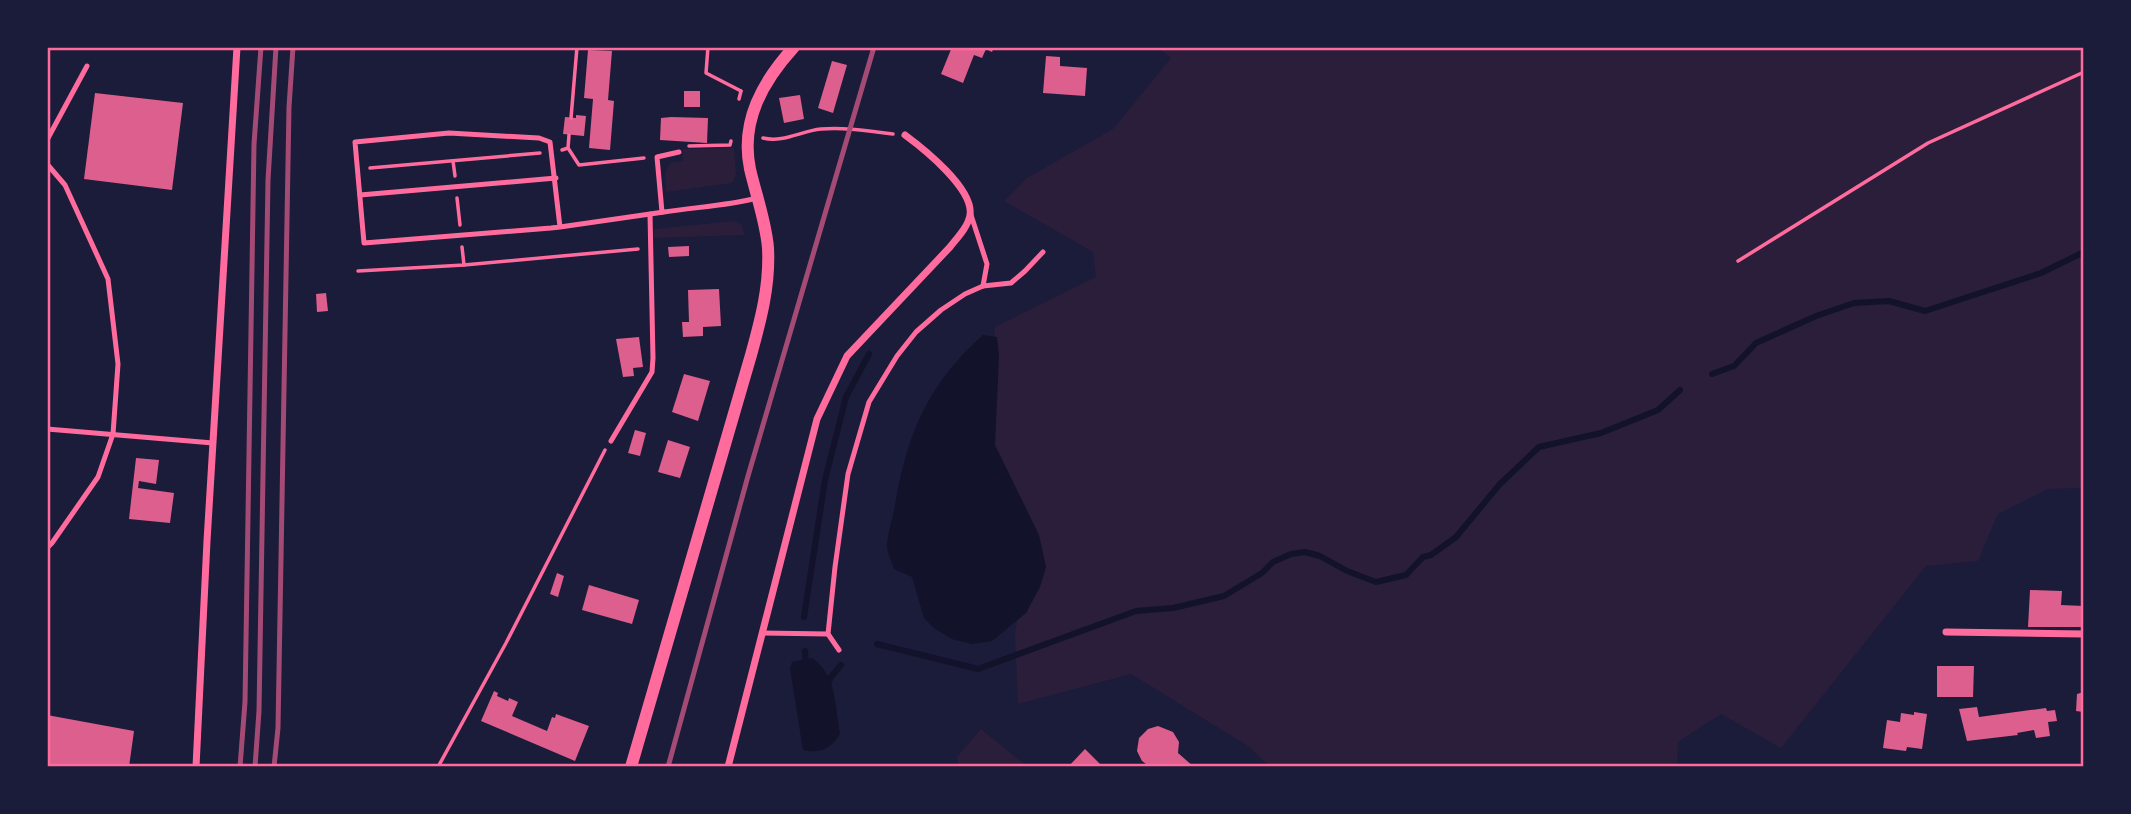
<svg xmlns="http://www.w3.org/2000/svg" width="2131" height="814" font-family="Poppins,sans-serif">
	<style>
		.green { fill: #2a1e3b }
		.water { fill: #12122b }
		.lines { fill: none; stroke-linecap: round; stroke-linejoin: round }
		.stream { stroke: #12122b; stroke-width: 6 }
		.building { fill: #dd5f8e }
		.path { stroke: #ff6b9d; stroke-width: 3.5 }
		.service { stroke: #ff6b9d; stroke-width: 5 }
		.minor { stroke: #ff6b9d; stroke-width: 7 }
		.tertiary { stroke: #ff6b9d; stroke-width: 12 }
		.rail { stroke: #a44b75; stroke-width: 5 }
		.neatline { fill: none; stroke: #ff6b9d; stroke-width: 2.5 }
	</style>
	<rect width="100%" height="100%" fill="#1b1b3a"/>
	<g class="green">
		<path d="M1157,47H2084V488L2048,489L1998,514L1978,561L1926,566L1781,748L1721,714L1678,742L1677,767H1270L1248,746L1131,674L1018,704L1015,634L1029,544L985,446L995,327L1096,277L1093,252L1004,201L1027,178L1113,129L1171,58Z"/>
		<path d="M734,148L736,175L732,183L666,192L665,174L670,163L683,161V149Z"/>
		<path d="M734,221L742,225L744,235L654,238V229Z"/>
		<path d="M981,729L1028,767H959L957,757Z"/>
	</g>
	<g class="water">
		<path d="M983,335L997,337L999,356L995,445L1039,535L1046,567L1040,587L1026,613L992,641L972,644L952,639L934,628L924,618L912,577L894,569C892,562 888,554 887,548C887,534 893,518 895,505C907,434 928,384 983,335Z"/>
		<path d="M812,658C837,675 835,707 840,734C831,749 820,754 803,750L790,668L792,662Z"/>
	</g>
	<g class="lines">
		<g class="stream">
			<path d="M1712,374L1734,366L1756,343L1816,316L1854,303L1889,301L1925,311L2041,273L2084,252"/>
			<path d="M804,617L825,480L846,397L869,354"/>
			<path d="M877,644L978,669L1136,611L1173,608L1224,596L1262,573L1273,562L1291,554L1305,552L1320,556L1347,571L1376,582L1406,575L1423,557L1431,555L1456,537L1500,484L1539,447L1601,433L1658,410L1680,390"/>
			<path d="M805,651L806,667"/>
			<path d="M829,683L830,678L841,665"/>
		</g>
	</g>
	<g class="building">
		<path d="M952,47H994L992,52L986,49L982,58L974,55L963,83L941,74Z"/>
		<path d="M588,50L612,51L608,100L614,101L610,150L589,148L593,99L584,98Z"/>
		<path d="M1046,56L1060,57V66L1087,68L1085,96L1043,93Z"/>
		<path d="M832,61L847,65L833,113L818,108Z"/>
		<rect x="684" y="91" width="16" height="16"/>
		<path d="M95,93L183,103L172,190L84,179Z"/>
		<path d="M800,95L804,119L784,123L779,98Z"/>
		<path d="M576,115L586,116L584,136L563,134L565,117L576,118Z"/>
		<path d="M671,117L708,118L707,143L660,140L661,118Z"/>
		<path d="M689,246V256L669,257L668,247Z"/>
		<path d="M719,289L721,326L703,327V336L683,337L682,322H689L688,290Z"/>
		<path d="M326,293L328,311L317,312L316,294Z"/>
		<path d="M639,337L643,367L633,368L634,376L623,377L616,339Z"/>
		<path d="M684,374L710,381L698,421L672,412Z"/>
		<path d="M635,430L646,433L640,456L628,453Z"/>
		<path d="M668,440L690,447L680,478L658,472Z"/>
		<path d="M136,458L159,460L156,484L139,481L138,488L174,493L170,523L129,519Z"/>
		<path d="M557,573L564,576L558,597L550,594Z"/>
		<path d="M589,585L639,600L632,624L582,610Z"/>
		<path d="M2030,590L2062,591L2061,605L2084,606V627H2028Z"/>
		<path d="M1937,666H1974L1973,697H1937Z"/>
		<path d="M494,691L498,693L497,696L508,701L509,698L518,702L512,716L547,731L552,717L555,718L556,714L589,726L575,761L481,721Z"/>
		<path d="M2084,692L2083,712L2076,711L2077,694Z"/>
		<path d="M1977,707L1979,717L2046,708L2047,711L2055,710L2057,721L2048,722L2050,736L2036,738L2034,730L2017,733L2018,735L1967,741L1959,709Z"/>
		<path d="M1914,712L1927,714L1922,749L1907,747L1906,751L1883,748L1887,720L1900,722L1901,713L1914,715Z"/>
		<path d="M47,715L134,731L129,767H47Z"/>
		<path d="M1158,726L1173,732L1179,742L1178,753L1194,767H1150L1142,761L1137,751L1139,738L1148,729Z"/>
		<path d="M1085,749L1103,767H1068Z"/>
	</g>
	<g class="lines">
		<g class="path">
			<path d="M708,47L706,73L741,91"/>
			<path d="M739,99L741,91"/>
			<path d="M571,118L577,47"/>
			<path d="M763,138C783,143 801,131 821,129C845,127 869,131 893,134"/>
			<path d="M689,146L730,145L731,141"/>
			<path d="M568,148L579,165L644,158"/>
			<path d="M562,150L568,148L569,135"/>
			<path d="M453,161L455,176"/>
			<path d="M370,168L540,153"/>
			<path d="M457,198L460,225"/>
			<path d="M462,247L464,265"/>
			<path d="M1738,261L1928,143L2084,72"/>
			<path d="M358,271L464,265L638,249"/>
			<path d="M438,767L506,643L605,450"/>
		</g>
		<g class="service">
			<path d="M47,140L87,66"/>
			<path d="M47,164L65,185L108,279L118,364L113,434L98,477L52,543L47,548"/>
			<path d="M360,195L556,178"/>
			<path d="M662,212L657,157L679,152"/>
			<path d="M971,215L987,264L983,286"/>
			<path d="M560,227L550,142L539,138L449,133L355,142L364,243L551,228L560,227C595,222 630,217 664,212C695,207 727,206 757,198"/>
			<path d="M47,429L213,443"/>
			<path d="M611,441L652,372L653,358L650,214"/>
			<path d="M762,633L828,634"/>
			<path d="M839,650L828,634L835,567L848,474L869,402L897,356L916,332L941,310L965,294L983,286L1011,283L1025,271L1043,252"/>
		</g>
		<g class="minor">
			<path d="M1946,632L2084,634"/>
			<path d="M196,767L207,541L237,47"/>
			<path d="M728,767L817,419L847,356L950,247C957,238 968,227 970,215C974,189 924,149 905,135"/>
		</g>
		<path class="tertiary" d="M631,767L751,355C761,319 770,285 768,248C766,222 756,195 750,169C740,121 763,81 794,47"/>
		<g class="rail">
			<path d="M240,767L245,702L254,144L261,47"/>
			<path d="M255,767L259,711L268,180L276,47"/>
			<path d="M274,767L278,728L289,107L293,47"/>
			<path d="M668,767L748,476L874,47"/>
		</g>
	</g>
	<rect width="2131" height="814" fill="none" stroke="#1b1b3a" stroke-width="98"/>
	<rect x="49" y="49" width="2033" height="716" class="neatline"/>
</svg>
